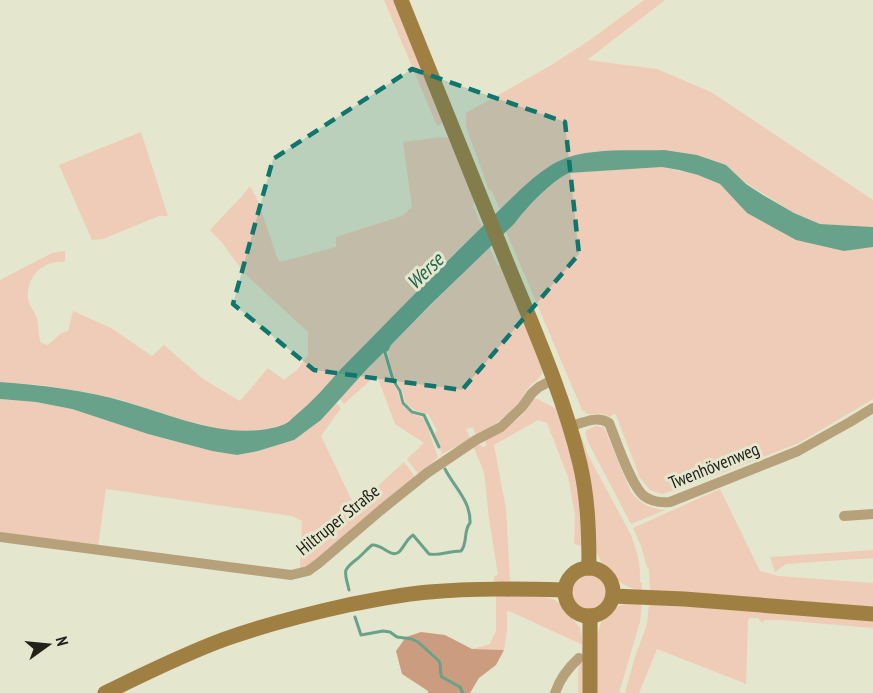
<svg xmlns="http://www.w3.org/2000/svg" width="873" height="693" font-family="'PT Sans Narrow',sans-serif">
	<style>
		.green { fill: #efccb7 }
		.forest { fill: #cc9c80 }
		.water { fill: #69a28b }
		.lines { fill: none; stroke-linecap: round; stroke-linejoin: round }
		.stream { stroke: #69a28b; stroke-width: 3 }
		.street { stroke: #b7a17b; stroke-width: 10 }
		.secondary { stroke: #a07f43; stroke-width: 15 }
		.marked { fill: #0f766e; fill-opacity: 0.2; stroke: #0f766e; stroke-width: 4.5; stroke-dasharray: 12 8; stroke-linejoin: round }
		.labels { text-anchor: middle; stroke-width: 6; stroke-linejoin: round; paint-order: stroke }
		.street-label { font-size: 18px; fill: #212219; stroke: #e5e6ce }
		.water-label { font-size: 20px; font-style: italic; fill: #1f654d; stroke: #e5e6ce }
	</style>
	<rect width="100%" height="100%" fill="#e5e6ce"/>
	<g class="green">
		<path d="M384,0H396L442,118V124L437,126Z"/>
		<path d="M644,0H665L587,60L657,69L711,92L873,200V227L820,224L794,213L746,183L599,152L506,204L500,210L492,191L489,190L466,127V113L550,66L590,40Z"/>
		<path d="M141,132L168,216H159L103,239L92,240L59,165Z"/>
		<path d="M442,137L449,138L476,202L473,205L482,227L450,258L340,371L306,407L285,424L267,429L244,431L225,430L171,417L125,401L91,393L41,385L0,382V280L52,253L65,251V261C60,263 56,261 52,263C36,267 26,283 28,299C29,306 36,312 37,320C39,329 38,335 41,343L48,345L60,334L68,331L73,311L111,328L152,356L164,345L203,379L240,401L268,368L284,380L297,370L308,355V332L245,274L223,244L210,230L242,196L250,186L259,203L276,255L280,262L336,247V237L402,216L412,207L403,142Z"/>
		<path d="M662,167L698,175L720,184L747,213L844,251L873,247V399L799,443L688,486L662,494L650,490L640,478L616,415L614,414L610,417C600,411 597,415 587,414L582,410L506,231C524,214 547,183 569,173Z"/>
		<path d="M489,247L498,266L502,265L543,369C542,378 536,380 529,387C525,391 523,397 519,402C506,417 495,425 478,435L475,434L473,427L466,429L470,437L469,440L442,454L435,433L437,430L428,414L414,410L406,403L402,390L395,380L390,365L388,351L391,345Z"/>
		<path d="M383,353L391,381L398,392L401,404L412,414L422,417L425,420L438,457L419,475L407,459L424,443L395,424L379,381L375,376L344,404L340,399Z"/>
		<path d="M0,399L36,402L72,409L148,434L212,451L237,455L258,451L294,440L321,420L336,403L341,408L321,436L355,507L404,462L416,478L307,568L300,569L302,521L292,516L106,489L98,547L0,535Z"/>
		<path d="M534,399H537L555,408C576,450 582,500 582,546L574,544L575,515L568,477L547,423L538,420L494,445L506,509L510,582H494V576L498,575L489,519L484,472L473,446L480,444L482,447L486,446V438C499,430 516,423 525,412C529,408 530,403 534,399Z"/>
		<path d="M596,426L603,427L606,432L631,492C640,503 650,509 665,510L631,524L589,444L585,433L587,430Z"/>
		<path d="M580,433L588,455L631,535C637,551 641,565 640,582L642,583V591C628,587 622,586 612,574C602,562 599,562 595,545L579,435Z"/>
		<path d="M720,489L760,571L778,576L873,583V607L791,600L650,591L649,569L647,567L641,546L633,528Z"/>
		<path d="M873,550V558L786,564L775,572L770,557Z"/>
		<circle cx="590" cy="592" r="18"/>
		<path d="M496,595L542,596L555,600L562,606L580,628L583,644L586,693H578V673L583,645L507,610V630L504,650L472,649L490,644L496,631Z"/>
		<path d="M642,603L640,622L619,693H596C596,667 588,618 619,606C626,603 634,603 642,603Z"/>
		<path d="M649,604L873,619V628L780,620H765L762,623L758,618H750L748,620L746,685L744,683L657,649L639,693H625L634,660L647,624Z"/>
	</g>
	<path class="forest" d="M421,632L445,635L472,649L504,650L496,665L479,678L470,693H428V691L402,674L396,651L406,637Z"/>
	<path class="water" d="M664,150L697,155L726,165L746,184L763,195L794,213L820,224L873,227V247L844,251L796,240L747,213L720,184L698,175L679,170L662,167L569,173C551,181 526,208 514,224L431,304L391,345L388,351L383,353L368,368L321,420L294,440L258,451L237,455L212,451L148,434L72,409L36,402L0,399V382C42,385 85,390 126,402C171,415 219,437 267,429C273,428 280,426 285,424C289,422 292,418 296,415C312,402 326,386 340,370C390,319 440,268 491,218C513,198 540,166 569,157C596,148 635,151 664,150Z"/>
	<g class="lines">
		<g class="stream">
			<path d="M384,349L393,380L400,391L403,403L412,412L424,415L439,447"/>
			<path d="M349,590C345,572 341,571 357,559C362,555 367,549 372,545C383,544 392,560 400,551C405,545 407,539 413,535L429,554C440,556 449,551 461,551C468,543 463,531 470,523C471,501 454,487 445,469"/>
			<path d="M355,617L361,635L383,631L390,632L397,637L412,639L418,642L439,661C442,668 439,673 442,677L460,687L463,693"/>
		</g>
		<g class="street">
			<path d="M569,427C582,423 597,415 609,423C616,440 631,486 644,496C652,502 660,503 670,502L798,451L850,422L873,408"/>
			<path d="M844,516L873,514"/>
			<path d="M0,537L291,575L308,571L319,563L381,510L427,473L476,440L501,427L522,407L532,393L539,387L554,379"/>
			<path d="M555,693C560,678 568,668 579,658"/>
		</g>
		<g class="secondary">
			<path d="M401,0C435,86 471,172 505,258C532,325 563,393 580,464C588,498 589,533 589,568"/>
			<circle cx="589" cy="592" r="24"/>
			<path d="M613,596L684,599L873,614"/>
			<path d="M590,616V693"/>
			<path d="M105,693C144,674 184,654 225,639C265,625 307,614 348,605C375,600 402,594 429,592C474,588 520,589 565,590"/>
		</g>
	</g>
	<path class="marked" d="M412,69L565,122L579,254L462,390L314,370L233,304L273,159Z"/>
	<g class="labels">
		<g class="street-label">
			<text transform="translate(714 466) rotate(-22)" y="6">Twenhövenweg</text>
			<text transform="translate(338 520) rotate(-39)" y="6">Hiltruper Straße</text>
		</g>
		<g class="water-label">
			<text transform="translate(425 271) rotate(-44)" y="7">Werse</text>
		</g>
	</g>
	<g transform="translate(48 645) rotate(75)" stroke="#e5e6ce" stroke-width="4.5" paint-order="stroke">
	<path d="M0-4.5L10 22L0 15L-10 22Z" fill="#212219"/>
	<text y="-9" font-size="16" font-weight="bold" text-anchor="middle" fill="#212219">N</text>
	</g>
</svg>
